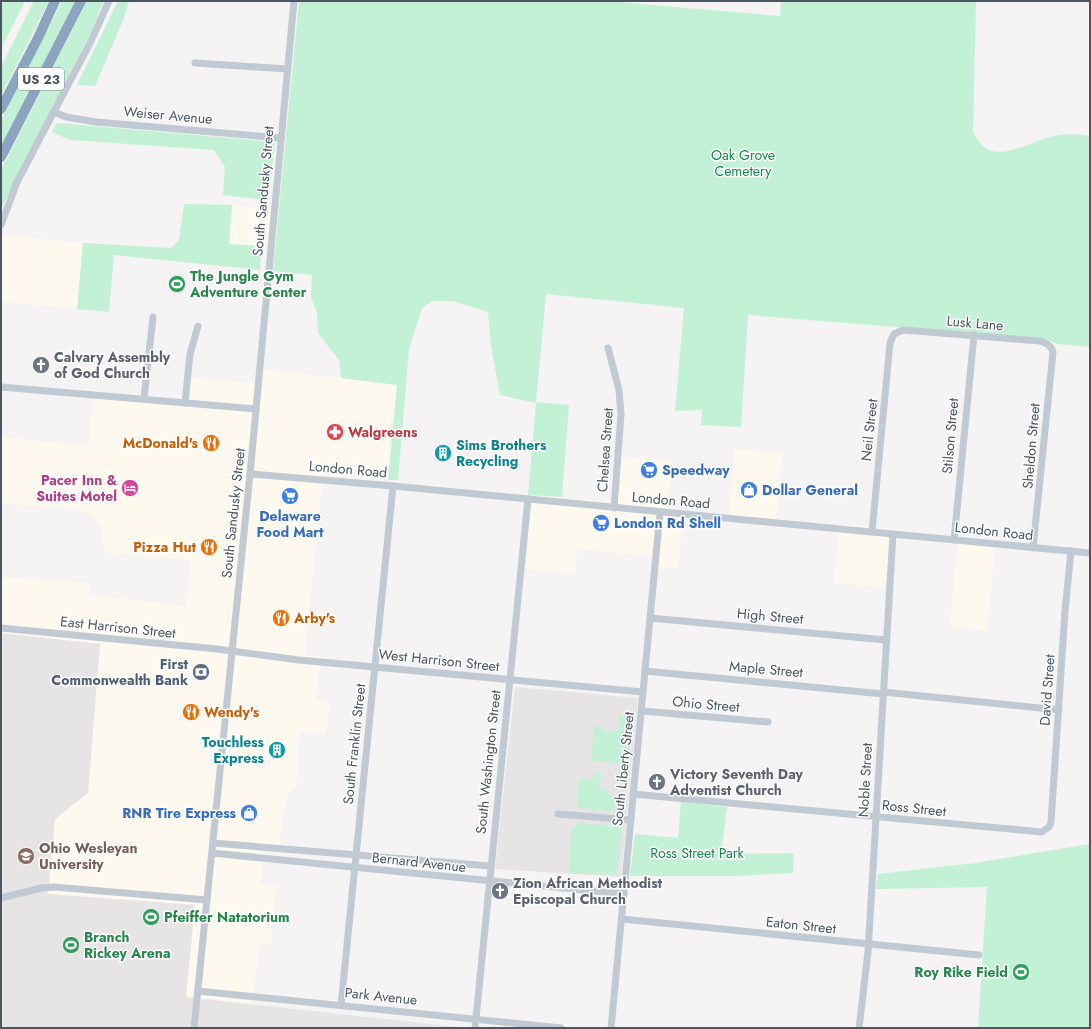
<svg xmlns="http://www.w3.org/2000/svg" width="1091" height="1029" font-family="Jost,sans-serif">
	<style>
		.commercial { fill: #fdf9ef }
		.education { fill: #e6e4e5 }
		.green { fill: #c3f1d5 }
		.lines { fill: none; stroke-linecap: round; stroke-linejoin: round }
		.minor { stroke: #c1cad2; stroke-width: 7 }
		.highway { stroke: #8ba5c1; stroke-width: 10 }
		.labels { text-anchor: middle; stroke-width: 3; stroke-linejoin: round; paint-order: stroke }
		.shield { fill: #fff; stroke: #808990; stroke-width: 1 }
		.shield-label { font-size: 13px; font-weight: bold; fill: #4a5661 }
		.street-label { font-size: 14px; fill: #4a5661; stroke: #fff }
		.park-label { font-size: 14px; fill: #17864f; stroke: #fff }
		.leisure-label { font-size: 14px; font-weight: bold; fill: #27864d; stroke: #fff; text-anchor: start }
		.worship-label { font-size: 14px; font-weight: bold; fill: #5b616d; stroke: #fff; text-anchor: start }
		.health-label { font-size: 14px; font-weight: bold; fill: #be3a42; stroke: #fff; text-anchor: start }
		.food-label { font-size: 14px; font-weight: bold; fill: #c56008; stroke: #fff; text-anchor: end }
		.culture-label { font-size: 14px; font-weight: bold; fill: #0d838f; stroke: #fff; text-anchor: start }
		.shop-label { font-size: 14px; font-weight: bold; fill: #366cbe; stroke: #fff; text-anchor: start }
		.hotel-label { font-size: 14px; font-weight: bold; fill: #b23c85; stroke: #fff; text-anchor: end }
		.service-label { font-size: 14px; font-weight: bold; fill: #4e5e75; stroke: #fff; text-anchor: end }
		.education-label { font-size: 14px; font-weight: bold; fill: #785e54; stroke: #fff; text-anchor: start }
	</style>
	<rect width="100%" height="100%" fill="#f5f3f3"/>
	<g class="commercial">
		<path d="M232,205L279,210L276,247L229,244Z"/>
		<path d="M1,235L83,243L77,309L1,302Z"/>
		<path d="M262,369L397,385L388,480L323,475L305,655L321,657L316,699L330,701L326,734L300,732L296,785L286,798L279,846L265,845L260,885L276,886L271,945L260,944L252,1004L186,997L195,905L48,894L55,819L88,793L100,644L1,633V577L91,583L89,595L186,606L191,560L104,552L101,528L93,515L79,510L1,503V437L88,446L93,397L182,404L185,377L261,384Z"/>
		<path d="M735,449L782,453L776,519L729,515Z"/>
		<path d="M620,456L671,461L667,509L684,510L678,569L651,566L652,556L577,549L575,574L525,569L532,495L615,503Z"/>
		<path d="M839,524L898,529L892,588L834,583Z"/>
		<path d="M958,537L996,540L987,631L950,627Z"/>
	</g>
	<g class="education">
		<path d="M1,633L100,644L88,793L55,819L48,894L195,905L186,997L467,1028H1Z"/>
		<path d="M515,687L638,698L621,877L495,869Z"/>
	</g>
	<g class="green">
		<path d="M4,1H25L1,49V6Z"/>
		<path d="M34,1H49L1,96V67Z"/>
		<path d="M62,1H76L1,147V121Z"/>
		<path d="M87,1H104L92,30L1,209V170Z"/>
		<path d="M118,1H129L124,18L95,86L77,85Z"/>
		<path d="M299,1H606L780,16L781,1H976L973,131C975,135 978,141 981,144C996,163 1033,141 1050,137C1063,133 1077,134 1090,136V347L1058,344L1045,339L748,315L741,427L701,425L702,410L675,411L684,308L546,294L536,402L569,405L562,497L528,495L536,403L500,395L491,346L488,312L453,301H432L422,308L409,349L398,480H388L397,385L341,378L339,360L318,333L317,312L311,297L312,275L273,271Z"/>
		<path d="M57,123L275,142L269,196L266,200L223,195L225,167L214,150L70,140L52,132Z"/>
		<path d="M184,204L232,205L229,244L262,246L260,270L114,255L109,312L77,309L83,243L171,248L179,240Z"/>
		<path d="M618,715L633,716L628,764L591,761L594,726L601,725L602,730L608,732L620,730Z"/>
		<path d="M594,773L601,774L600,789L607,790L606,794L616,795L614,811L597,810L596,811L577,807L579,778L594,780Z"/>
		<path d="M681,802L727,807L721,854L794,853L793,873L734,876H630L635,834L678,838Z"/>
		<path d="M582,823L620,827L622,829L617,875L569,873L571,832L575,826Z"/>
		<path d="M1090,844V1028H978L987,887L876,889L878,874L975,863Z"/>
	</g>
	<g class="lines">
		<g class="minor">
			<path d="M195,63L287,69"/>
			<path d="M54,112L66,117L96,122L281,138"/>
			<path d="M1,225L17,182L91,41L109,1"/>
			<path d="M608,348L619,390L621,414L614,508"/>
			<path d="M1,387L256,409"/>
			<path d="M144,399L153,317"/>
			<path d="M185,403L190,354L198,326"/>
			<path d="M250,474L393,486L1090,553"/>
			<path d="M872,532L890,343L894,334L903,330L1027,340C1037,341 1049,340 1053,352L1033,548"/>
			<path d="M954,540L974,335"/>
			<path d="M650,618L886,640"/>
			<path d="M1,628L217,649L299,660L643,692"/>
			<path d="M645,671L883,694"/>
			<path d="M883,692L1059,710"/>
			<path d="M642,711L768,722"/>
			<path d="M633,794L1042,832L1049,827L1051,822L1065,611L1071,551"/>
			<path d="M558,814L631,820"/>
			<path d="M213,843L490,866"/>
			<path d="M212,853L624,894"/>
			<path d="M1,898L41,888L54,887L207,900"/>
			<path d="M622,919L979,955"/>
			<path d="M198,991L561,1028"/>
			<path d="M341,1005L393,486"/>
			<path d="M194,1028L250,474L294,1"/>
			<path d="M475,1028L528,499"/>
			<path d="M611,1028L660,513"/>
			<path d="M859,1028L868,952L893,534"/>
		</g>
		<g class="highway">
			<path d="M1,109L38,38L55,1"/>
			<path d="M1,157L81,1"/>
		</g>
	</g>
	<defs>
		<symbol id="stadium-disc" viewBox="-11 -11 22 22"><circle r="9.5" fill="#2e9e5b" stroke="#fff"/><path d="M0-5a6.5 5 0 1 0 0 10a6.5 5 0 1 0 0-10ZM-3.5-1.8h7v3.6h-7Z" fill="#fff"/></symbol>
		<symbol id="church-disc" viewBox="-11 -11 22 22"><circle r="9.5" fill="#6b7280" stroke="#fff"/><path d="M-1.2-6h2.4v3.5h3.3v2.4h-3.3V6h-2.4V-.1h-3.3v-2.4h3.3Z" fill="#fff"/></symbol>
		<symbol id="pharmacy-disc" viewBox="-11 -11 22 22"><circle r="9.5" fill="#e0444e" stroke="#fff"/><path d="M-2-6h4v4h4v4h-4v4h-4v-4h-4v-4h4Z" fill="#fff"/></symbol>
		<symbol id="restaurant-disc" viewBox="-11 -11 22 22"><circle r="9.5" fill="#e8710a" stroke="#fff"/><path d="M-5-6h1v4h1v-4h1v4h1v-4h1v5L-1.5 .5V6h-2V.5L-5-1ZM5-6V6H3V1.5H1.5Q1.5-4 5-6Z" fill="#fff"/></symbol>
		<symbol id="building-disc" viewBox="-11 -11 22 22"><circle r="9.5" fill="#0f9aa8" stroke="#fff"/><path d="M-4-6H4V6H1V3H-1V6H-4ZM-2.5-4.3h1.7v1.8h-1.7ZM.8-4.3h1.7v1.8H.8ZM-2.5-1h1.7V.8h-1.7ZM.8-1h1.7V.8H.8Z" fill="#fff"/></symbol>
		<symbol id="supermarket-disc" viewBox="-11 -11 22 22"><circle r="9.5" fill="#3f7fe0" stroke="#fff"/><path d="M-6-5.5h2.5l.6 2H6L4.5 2H-2.5L-4.4-4H-6ZM-1.5 3.2a1.3 1.3 0 1 0 .1 0ZM3 3.2a1.3 1.3 0 1 0 .1 0Z" fill="#fff"/></symbol>
		<symbol id="hotel-disc" viewBox="-11 -11 22 22"><circle r="9.5" fill="#d1479c" stroke="#fff"/><path d="M-6-4.5h1.5V1H6V5H4.5V3h-9V5H-6ZM-4 0a1.8 1.8 0 1 1 3.6 0ZM.5 0V-2.5h3Q6-2.5 6 0Z" fill="#fff"/></symbol>
		<symbol id="shop-disc" viewBox="-11 -11 22 22"><circle r="9.5" fill="#3f7fe0" stroke="#fff"/><path d="M-5-2.5h2.3a2.7 3.5 0 0 1 5.4 0H5L5.5 6h-11ZM-1.5-2.5h3a1.5 2.3 0 0 0-3 0Z" fill="#fff"/></symbol>
		<symbol id="bank-disc" viewBox="-11 -11 22 22"><circle r="9.5" fill="#5c6f8a" stroke="#fff"/><path d="M-6-4H6V4H-6ZM0-2.3a2.3 2.3 0 1 0 0 4.6a2.3 2.3 0 1 0 0-4.6Z" fill="#fff"/></symbol>
		<symbol id="university-disc" viewBox="-11 -11 22 22"><circle r="9.5" fill="#8d6e63" stroke="#fff"/><path d="M0-5L7-2L0 1L-7-2ZM-4 1L0 2.5L4 1V4Q0 6-4 4Z" fill="#fff"/></symbol>
	</defs>
	<g fill-rule="evenodd">
		<use href="#stadium-disc" x="167" y="274" width="20" height="20"/>
		<use href="#church-disc" x="31" y="355" width="20" height="20"/>
		<use href="#pharmacy-disc" x="325" y="422" width="20" height="20"/>
		<use href="#restaurant-disc" x="201" y="433" width="20" height="20"/>
		<use href="#building-disc" x="433" y="443" width="20" height="20"/>
		<use href="#supermarket-disc" x="639" y="460" width="20" height="20"/>
		<use href="#hotel-disc" x="120" y="478" width="20" height="20"/>
		<use href="#shop-disc" x="739" y="480" width="20" height="20"/>
		<use href="#supermarket-disc" x="280" y="486" width="20" height="20"/>
		<use href="#supermarket-disc" x="591" y="513" width="20" height="20"/>
		<use href="#restaurant-disc" x="199" y="537" width="20" height="20"/>
		<use href="#restaurant-disc" x="271" y="608" width="20" height="20"/>
		<use href="#bank-disc" x="191" y="662" width="20" height="20"/>
		<use href="#restaurant-disc" x="181" y="702" width="20" height="20"/>
		<use href="#building-disc" x="267" y="740" width="20" height="20"/>
		<use href="#church-disc" x="647" y="772" width="20" height="20"/>
		<use href="#shop-disc" x="239" y="803" width="20" height="20"/>
		<use href="#university-disc" x="16" y="846" width="20" height="20"/>
		<use href="#church-disc" x="490" y="881" width="20" height="20"/>
		<use href="#stadium-disc" x="141" y="907" width="20" height="20"/>
		<use href="#stadium-disc" x="61" y="935" width="20" height="20"/>
		<use href="#stadium-disc" x="1011" y="962" width="20" height="20"/>
	</g>
	<g class="labels">
		<rect class="shield" x="18" y="68" width="46" height="22" rx="3"/>
		<g class="shield-label">
			<text x="41" y="84">US 23</text>
		</g>
		<g class="street-label">
			<text transform="translate(168 115) rotate(5)" y="5">Weiser Avenue</text>
			<text transform="translate(263 191) rotate(-85)" y="5">South Sandusky Street</text>
			<text transform="translate(975 323) rotate(5)" y="5">Lusk Lane</text>
			<text transform="translate(869 430) rotate(-84)" y="5">Neil Street</text>
			<text transform="translate(950 436) rotate(-85)" y="5">Stilson Street</text>
			<text transform="translate(1031 446) rotate(-85)" y="5">Sheldon Street</text>
			<text transform="translate(605 450) rotate(-86)" y="5">Chelsea Street</text>
			<text transform="translate(348 469) rotate(5)" y="5">London Road</text>
			<text transform="translate(671 500) rotate(5)" y="5">London Road</text>
			<text transform="translate(233 513) rotate(-84)" y="5">South Sandusky Street</text>
			<text transform="translate(994 531) rotate(6)" y="5">London Road</text>
			<text transform="translate(770 616) rotate(5)" y="5">High Street</text>
			<text transform="translate(118 627) rotate(6)" y="5">East Harrison Street</text>
			<text transform="translate(439 660) rotate(6)" y="5">West Harrison Street</text>
			<text transform="translate(766 669) rotate(5)" y="5">Maple Street</text>
			<text transform="translate(1047 690) rotate(-86)" y="5">David Street</text>
			<text transform="translate(706 704) rotate(5)" y="5">Ohio Street</text>
			<text transform="translate(354 744) rotate(-84)" y="5">South Franklin Street</text>
			<text transform="translate(488 762) rotate(-84)" y="5">South Washington Street</text>
			<text transform="translate(623 769) rotate(-84)" y="5">South Liberty Street</text>
			<text transform="translate(865 780) rotate(-87)" y="5">Noble Street</text>
			<text transform="translate(914 808) rotate(6)" y="5">Ross Street</text>
			<text transform="translate(419 862) rotate(6)" y="5">Bernard Avenue</text>
			<text transform="translate(801 925) rotate(6)" y="5">Eaton Street</text>
			<text transform="translate(381 996) rotate(6)" y="5">Park Avenue</text>
		</g>
		<g class="park-label">
			<text x="743" y="160">Oak Grove<tspan x="743" dy="16">Cemetery</tspan></text>
			<text x="697" y="858">Ross Street Park</text>
		</g>
		<g class="leisure-label">
			<text x="190" y="281">The Jungle Gym<tspan x="190" dy="16">Adventure Center</tspan></text>
			<text x="164" y="922">Pfeiffer Natatorium</text>
			<text x="84" y="942">Branch<tspan x="84" dy="16">Rickey Arena</tspan></text>
			<text x="1008" y="977" text-anchor="end">Roy Rike Field</text>
		</g>
		<g class="worship-label">
			<text x="54" y="362">Calvary Assembly<tspan x="54" dy="16">of God Church</tspan></text>
			<text x="670" y="779">Victory Seventh Day<tspan x="670" dy="16">Adventist Church</tspan></text>
			<text x="513" y="888">Zion African Methodist<tspan x="513" dy="16">Episcopal Church</tspan></text>
		</g>
		<g class="health-label">
			<text x="348" y="437">Walgreens</text>
		</g>
		<g class="food-label">
			<text x="198" y="448">McDonald's</text>
			<text x="196" y="552">Pizza Hut</text>
			<text x="294" y="623" text-anchor="start">Arby's</text>
			<text x="204" y="717" text-anchor="start">Wendy's</text>
		</g>
		<g class="culture-label">
			<text x="456" y="450">Sims Brothers<tspan x="456" dy="16">Recycling</tspan></text>
			<text x="264" y="747" text-anchor="end">Touchless<tspan x="264" dy="16">Express</tspan></text>
		</g>
		<g class="shop-label">
			<text x="662" y="475">Speedway</text>
			<text x="762" y="495">Dollar General</text>
			<text x="290" y="521" text-anchor="middle">Delaware<tspan x="290" dy="16">Food Mart</tspan></text>
			<text x="614" y="528">London Rd Shell</text>
			<text x="236" y="818" text-anchor="end">RNR Tire Express</text>
		</g>
		<g class="hotel-label">
			<text x="117" y="485">Pacer Inn &amp;<tspan x="117" dy="16">Suites Motel</tspan></text>
		</g>
		<g class="service-label">
			<text x="188" y="669">First<tspan x="188" dy="16">Commonwealth Bank</tspan></text>
		</g>
		<g class="education-label">
			<text x="39" y="853">Ohio Wesleyan<tspan x="39" dy="16">University</tspan></text>
		</g>
	</g>
	<rect width="1091" height="1029" fill="none" stroke="#4a5661" stroke-width="4"/>
</svg>
